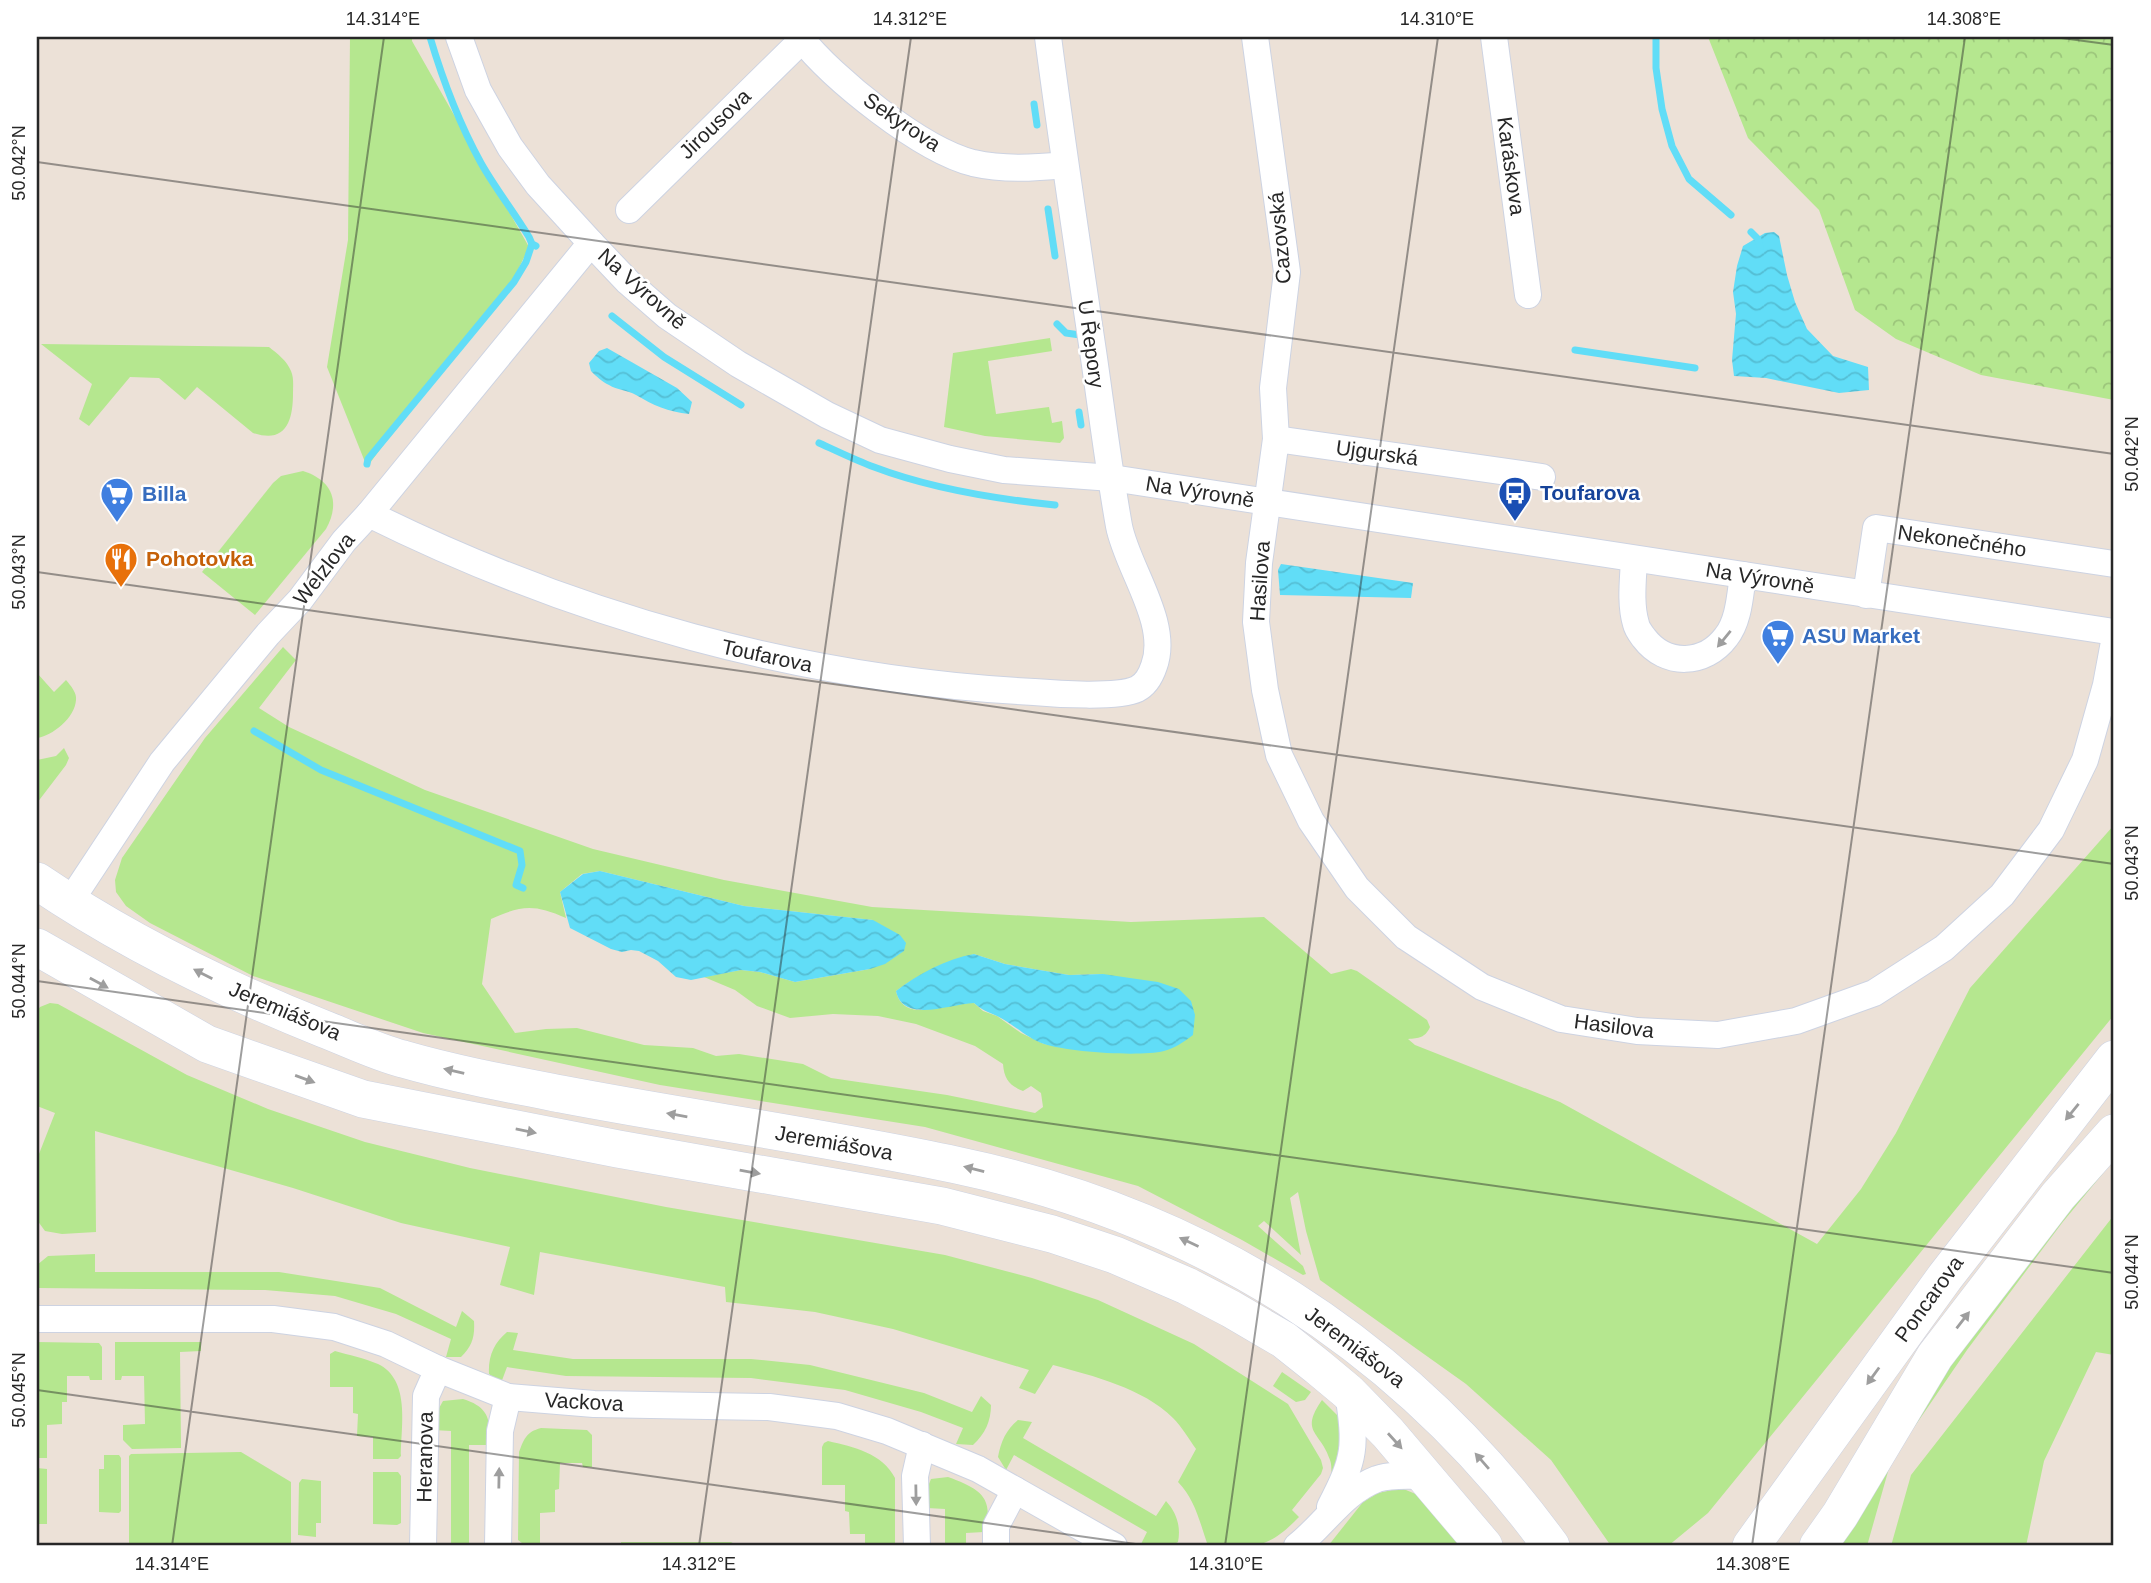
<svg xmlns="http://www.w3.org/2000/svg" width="2151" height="1583" font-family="Helvetica,sans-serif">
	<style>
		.green { fill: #b5e78f; fill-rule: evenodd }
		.forest { fill: url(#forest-crowns) }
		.water { fill: url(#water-waves) }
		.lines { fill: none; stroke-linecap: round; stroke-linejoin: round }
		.stream { stroke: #61ddf7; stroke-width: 7 }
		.street-casing { stroke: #cdd3e2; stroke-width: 28 }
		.secondary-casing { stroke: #cdd3e2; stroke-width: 38 }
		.street { stroke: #fff; stroke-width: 26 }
		.secondary { stroke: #fff; stroke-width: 37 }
		.oneway { fill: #9e9e9e }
		.ticks { fill: none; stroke: #272727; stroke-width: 2; stroke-opacity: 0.45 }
		.labels { text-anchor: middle; stroke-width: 5; stroke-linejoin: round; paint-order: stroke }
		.street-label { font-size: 21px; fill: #272727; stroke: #fff }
		.transit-label { font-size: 21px; font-weight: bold; fill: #164399; stroke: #fff; text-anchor: start }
		.shop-label { font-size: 21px; font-weight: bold; fill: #366cbe; stroke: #fff; text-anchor: start }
		.food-label { font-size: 21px; font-weight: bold; fill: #c56008; stroke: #fff; text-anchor: start }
		.neatline { fill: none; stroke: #272727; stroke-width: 2.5 }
		.ticks-label { font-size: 18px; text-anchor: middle; fill: #272727 }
	</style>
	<defs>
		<pattern id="forest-crowns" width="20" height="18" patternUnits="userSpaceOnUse" patternTransform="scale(1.75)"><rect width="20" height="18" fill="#b5e78f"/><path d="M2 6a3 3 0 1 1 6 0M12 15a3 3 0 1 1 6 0" fill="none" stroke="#9cc67b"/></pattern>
		<pattern id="water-waves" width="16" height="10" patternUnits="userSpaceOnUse" patternTransform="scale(1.75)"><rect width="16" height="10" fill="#61ddf7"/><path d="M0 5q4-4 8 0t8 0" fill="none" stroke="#54bed4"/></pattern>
	</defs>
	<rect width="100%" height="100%" fill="#ece1d7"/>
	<g class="green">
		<path d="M350,37H412V41L529,247L504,299L449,357L367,467L327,367L348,240Z"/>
		<path d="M1050,338L1052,351L988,361L996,414L1049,407L1052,423L1062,421L1064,438L1060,443L985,436L944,427L953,353Z"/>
		<path d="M41,344L269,347C278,354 287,361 291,371C294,378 293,386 293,393C293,421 286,444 253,433L197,387L185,400L159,378L130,377L89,426L79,419L92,384Z"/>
		<path d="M303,471C332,480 341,502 326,529L255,615L202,572L273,483L281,476Z"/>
		<path d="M283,647L296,660L259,708L289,727L425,790L593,849L724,880L872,907L1131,922L1264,917L1331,974L1351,969L1357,971L1427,1020L1430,1027C1425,1038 1419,1038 1408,1039L1415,1045L1560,1102L1817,1244L1861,1189L1896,1133L1970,988L2114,825V1015L1708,1513L1668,1546H1611L1551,1460L1466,1384L1320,1280L1306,1231L1298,1192L1290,1198L1301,1255L1264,1221L1258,1226L1303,1266L1306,1274L1303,1275L1242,1240L1138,1186L925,1127L660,1085L423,1033L253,976L150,923L126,906L116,892L115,880L122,858L205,738ZM600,871L744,906L873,920L870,969L795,982L760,972L741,970L704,977L735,990L757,1006L790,1018L833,1014L878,1016L916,1024L975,1046L1003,1064C1004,1079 1010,1086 1023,1091L1031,1086L1041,1093L1043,1107L1035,1113L947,1095L831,1078L803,1064L739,1054L716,1056L693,1048L644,1045L577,1028L546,1029L515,1033L482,984L491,919C522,905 534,904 566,918L560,892L582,874ZM974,954L1005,964L1069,975L1104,974L1088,1050L1044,1044L1021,1033L997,1016L983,1011L974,1003C968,1003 962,1003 956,1004C935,1007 903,1021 896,991C919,973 947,964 974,954Z"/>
		<path d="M37,673L54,692L66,680C71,686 77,693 76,700C75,718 52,736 37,738Z"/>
		<path d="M64,748L69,758L66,765L37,803V760L56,756Z"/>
		<path d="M50,1003L58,1004L187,1075L268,1109L365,1142L470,1168L666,1207L945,1255L1032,1278L1098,1300L1194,1344L1288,1404L1321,1460L1323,1468L1321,1474L1292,1510L1299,1517C1265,1552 1254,1546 1208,1546C1200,1523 1195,1499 1178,1482L1196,1449C1189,1439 1182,1427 1173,1418C1143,1388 1093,1376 1053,1365L1035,1394L1019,1388L1029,1370L893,1329L815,1312L726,1302L725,1287L540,1252L534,1295L500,1285L510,1247L401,1223L293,1188L95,1131L96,1232L62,1234L45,1231L37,1220V1159L55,1113L37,1106V1011L40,1007Z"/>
		<path d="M2114,1160L2062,1223L1967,1350L1891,1461L1867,1546H1829L1902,1432L2031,1252Z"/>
		<path d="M2114,1215V1355L2096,1352L2044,1461L2026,1546H1891L1911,1475Z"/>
		<path d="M95,1254V1272H279L380,1288L456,1327L462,1311L474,1321C475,1337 472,1346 461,1357H446L451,1339L396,1314L335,1296L265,1290L38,1288L37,1306V1265L48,1256Z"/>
		<path d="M507,1332L518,1333L513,1350L573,1359H751L810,1365L924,1393L972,1412L981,1396L991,1405C991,1421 985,1434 973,1445L956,1444L963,1428L921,1412L845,1390L751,1378L566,1376L507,1367L501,1383L489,1374C488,1356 494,1343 507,1332Z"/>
		<path d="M37,1342L99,1343L102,1347V1380H90L89,1376H67V1402H62V1424L47,1425V1458H37Z"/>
		<path d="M115,1342H201V1351L180,1352L181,1448L132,1449L123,1440V1425L145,1424L144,1376H122L121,1380H115Z"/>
		<path d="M335,1351C349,1355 364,1358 378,1364C411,1380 401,1427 401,1456L398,1459H373V1437L357,1436L358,1414L353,1413V1387H330V1354Z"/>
		<path d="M1282,1372L1311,1392L1305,1400L1296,1402L1273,1386Z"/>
		<path d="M463,1399C489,1407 491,1420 489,1445H469V1546H451V1431L433,1430V1419L443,1401Z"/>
		<path d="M1322,1400L1338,1416L1344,1443L1332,1476C1331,1471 1332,1465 1330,1460C1321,1431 1299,1433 1322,1400Z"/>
		<path d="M1018,1420L1032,1422L1023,1438L1156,1516L1166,1501C1177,1513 1181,1527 1178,1542L1171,1546H1140L1147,1532L1014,1455L1006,1470L998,1457C1001,1441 1006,1430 1018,1420Z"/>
		<path d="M541,1428L587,1430L592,1435V1467H583L582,1463H560L559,1489L555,1490V1512L540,1513V1544L522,1543L518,1540L519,1452C524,1439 526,1432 541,1428Z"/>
		<path d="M828,1441C854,1447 882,1453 895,1478V1546H865V1534H850L849,1512L845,1511V1485H822V1447L824,1443Z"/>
		<path d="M241,1452L291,1482V1546H129V1456L131,1454Z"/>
		<path d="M104,1455H119L121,1458V1511L119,1513L99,1512V1469H104Z"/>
		<path d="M37,1468L47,1469V1524H37Z"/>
		<path d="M373,1472H398L401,1476V1523L397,1525L373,1524Z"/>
		<path d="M948,1477C978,1488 996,1497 984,1532L966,1533V1546H945V1509L927,1508V1489L931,1479Z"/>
		<path d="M302,1479L321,1481V1523H316V1537L298,1535L299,1483Z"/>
		<path d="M1401,1488L1428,1499L1464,1546H1328L1363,1502L1378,1493Z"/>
		<path d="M621,1542H731L738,1546H621Z"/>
	</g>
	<path class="forest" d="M1708,37H2114V400L1981,375L1896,339L1855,310L1819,210L1748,138Z"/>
	<g class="water">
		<path d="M1774,232L1779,236L1787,275L1795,302L1807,329L1833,356L1868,367L1869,390L1839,393L1766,378L1734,376L1732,360L1736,314L1733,292L1737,266L1743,246L1765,233Z"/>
		<path d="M607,348L677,388L692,402L689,414C668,412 653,405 636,395C627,390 617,390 609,385C602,382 596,376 591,371L589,363L599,351Z"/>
		<path d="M1281,564L1413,583L1411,598L1280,595L1278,570Z"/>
		<path d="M600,871L744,906L873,920L900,935L906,943L904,951L885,964L870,969L795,982L760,972L741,970L691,980L676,977L658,961L639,951L631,950L622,952L611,949L570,928L560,892L583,874Z"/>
		<path d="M974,954L1005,964L1069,975L1103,974L1130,978L1158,982L1179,989L1191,1001L1195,1015L1193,1035C1184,1042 1175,1048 1164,1051C1139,1057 1069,1052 1044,1044C1026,1038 1014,1024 997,1016C988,1012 982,1010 974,1003C950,1004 903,1024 896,991C918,974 946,959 974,954Z"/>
	</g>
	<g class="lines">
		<g class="stream">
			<path d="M430,37C443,81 459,123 481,163C495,188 514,212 529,237L532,244L536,246"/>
			<path d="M1656,37V68L1662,109L1672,146L1689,179L1731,215"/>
			<path d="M1034,104L1037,125"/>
			<path d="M1048,209L1055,256"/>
			<path d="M1751,232L1758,239L1760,247"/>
			<path d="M612,316L664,357L741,405"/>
			<path d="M1057,324L1066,333L1080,335"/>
			<path d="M1575,350L1695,368"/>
			<path d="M1079,412L1081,425"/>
			<path d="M819,443C837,451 855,460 874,467C929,488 996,499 1055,505"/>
			<path d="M367,464L368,459L514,282L526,262L532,244"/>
			<path d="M254,731L321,770L520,851L522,865L516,885L523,888"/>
		</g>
		<defs>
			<g id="street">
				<path d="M459,37L478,90L510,147L538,185L591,243L628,282L667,316L738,364L827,415L880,440L950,459L1004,470L1112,478L2114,632"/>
				<path d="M800,37C833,79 921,150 973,163C1004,170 1034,168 1065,165"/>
				<path d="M1255,37L1287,272L1273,388L1276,439"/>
				<path d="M1494,37L1528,295"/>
				<path d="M629,210L802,40"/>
				<path d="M1542,477L1276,439L1259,563L1256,622L1265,690L1279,755L1311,821L1357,888L1406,937L1482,987L1561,1019L1637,1031L1718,1035L1796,1021L1874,993L1944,948L2002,895L2051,830L2085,760L2106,685L2114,642"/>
				<path d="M369,514C577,617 802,680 1034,692C1056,694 1118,698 1137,689C1145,685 1151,675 1154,666C1170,623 1127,568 1119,526C1109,470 1102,414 1094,358C1078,251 1062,144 1048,37"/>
				<path d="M1634,560C1633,580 1630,604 1636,624C1637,629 1641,634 1644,638C1666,667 1705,665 1726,637C1739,621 1740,595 1743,575"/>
				<path d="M1866,595L1876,528L2114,564"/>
				<path d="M69,903L162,762L268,634L300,600L344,541L369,514L591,243"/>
				<path d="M37,1319H273L334,1327L386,1344L438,1369L508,1397L594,1404L769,1407L837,1416L887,1431L978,1469L1114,1546"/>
				<path d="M1330,1507C1356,1457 1356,1447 1348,1392"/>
				<path d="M423,1546L426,1396L438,1369"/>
				<path d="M498,1546L500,1431L508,1397"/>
				<path d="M917,1546L915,1476L922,1445"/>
				<path d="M996,1546V1526L1015,1490"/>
				<path d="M1297,1546C1324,1525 1343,1492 1377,1479C1392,1474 1411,1476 1426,1476"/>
			</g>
			<g id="secondary">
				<path d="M37,881C124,940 226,990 324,1029C350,1039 376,1052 403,1059C455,1074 509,1084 561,1094C692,1119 825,1137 956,1165C1200,1216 1404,1344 1551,1546"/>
				<path d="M37,947L207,1044L363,1099L618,1149L942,1206L1052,1234L1115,1255L1187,1286L1231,1309L1284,1340L1318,1367L1348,1392L1388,1433L1484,1546"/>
				<path d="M1751,1546L1945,1277L2114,1059"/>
				<path d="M1818,1546L1840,1515L1935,1356L2058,1196L2114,1133"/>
			</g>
		</defs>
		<use href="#street" class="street-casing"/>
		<use href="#secondary" class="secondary-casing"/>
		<use href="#street" class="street"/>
		<use href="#secondary" class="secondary"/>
	</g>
	<defs><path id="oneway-solid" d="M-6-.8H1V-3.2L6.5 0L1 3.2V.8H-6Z" transform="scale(1.75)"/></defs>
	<g class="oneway">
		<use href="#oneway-solid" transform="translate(1724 639) rotate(129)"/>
		<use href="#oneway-solid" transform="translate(203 974) rotate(-153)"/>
		<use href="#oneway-solid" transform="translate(99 983) rotate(29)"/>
		<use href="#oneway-solid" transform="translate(454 1071) rotate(-167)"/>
		<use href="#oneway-solid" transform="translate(305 1079) rotate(20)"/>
		<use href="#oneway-solid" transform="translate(2072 1112) rotate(129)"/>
		<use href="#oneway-solid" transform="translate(677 1115) rotate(-170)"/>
		<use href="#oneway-solid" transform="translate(526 1131) rotate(11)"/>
		<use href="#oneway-solid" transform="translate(974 1169) rotate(-166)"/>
		<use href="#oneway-solid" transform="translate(750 1172) rotate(10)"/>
		<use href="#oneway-solid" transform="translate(1189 1242) rotate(-155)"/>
		<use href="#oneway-solid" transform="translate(1963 1320) rotate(-52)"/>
		<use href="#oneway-solid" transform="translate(1873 1376) rotate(126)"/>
		<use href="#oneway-solid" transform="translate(1395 1441) rotate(48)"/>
		<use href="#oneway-solid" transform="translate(1482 1461) rotate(-131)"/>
		<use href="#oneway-solid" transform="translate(499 1478) rotate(-89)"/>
		<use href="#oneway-solid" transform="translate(916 1495) rotate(89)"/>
	</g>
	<path class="ticks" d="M2054,37L2114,45M37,162L2114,454M37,572L2114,864M37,981L2114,1273M37,1390L1150,1546M172,1546L384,37M699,1546L911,37M1225,1546L1438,37M1752,1546L1965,37"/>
	<defs>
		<symbol id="bus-pin" viewBox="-11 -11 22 30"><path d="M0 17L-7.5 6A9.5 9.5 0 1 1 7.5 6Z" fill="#1a4fb4" stroke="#fff"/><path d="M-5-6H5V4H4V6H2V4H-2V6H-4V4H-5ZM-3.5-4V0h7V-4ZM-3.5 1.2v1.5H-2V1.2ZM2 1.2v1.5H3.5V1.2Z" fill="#fff"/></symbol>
		<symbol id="supermarket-pin" viewBox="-11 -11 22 30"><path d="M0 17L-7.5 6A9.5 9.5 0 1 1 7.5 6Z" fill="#3f7fe0" stroke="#fff"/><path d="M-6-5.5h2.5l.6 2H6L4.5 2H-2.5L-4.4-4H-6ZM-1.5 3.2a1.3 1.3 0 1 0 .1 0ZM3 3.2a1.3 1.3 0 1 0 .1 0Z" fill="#fff"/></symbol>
		<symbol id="restaurant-pin" viewBox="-11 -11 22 30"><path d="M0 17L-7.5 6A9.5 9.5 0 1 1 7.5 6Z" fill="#e8710a" stroke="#fff"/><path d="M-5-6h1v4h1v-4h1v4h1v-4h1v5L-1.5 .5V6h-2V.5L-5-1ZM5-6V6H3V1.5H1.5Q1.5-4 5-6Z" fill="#fff"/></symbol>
	</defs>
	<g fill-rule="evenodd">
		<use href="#bus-pin" x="1496" y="474" width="38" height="52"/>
		<use href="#supermarket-pin" x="98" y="475" width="38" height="52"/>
		<use href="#restaurant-pin" x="102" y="540" width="38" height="52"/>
		<use href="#supermarket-pin" x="1759" y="617" width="38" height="52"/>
	</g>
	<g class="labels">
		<g class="street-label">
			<text transform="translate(902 122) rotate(34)" y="7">Sekyrova</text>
			<text transform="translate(715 124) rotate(-44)" y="7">Jirousova</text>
			<text transform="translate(1511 166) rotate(82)" y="7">Karáskova</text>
			<text transform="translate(1280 238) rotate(-95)" y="7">Cazovská</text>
			<text transform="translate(642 289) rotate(42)" y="7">Na Výrovně</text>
			<text transform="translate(1091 344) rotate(82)" y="7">U Řepory</text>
			<text transform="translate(1377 453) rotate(8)" y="7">Ujgurská</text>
			<text transform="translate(1200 492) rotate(9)" y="7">Na Výrovně</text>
			<text transform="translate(1962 541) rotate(8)" y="7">Nekonečného</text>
			<text transform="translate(324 569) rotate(-52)" y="7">Welzlova</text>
			<text transform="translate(1760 578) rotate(9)" y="7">Na Výrovně</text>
			<text transform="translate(1260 581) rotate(-86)" y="7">Hasilova</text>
			<text transform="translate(767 656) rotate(12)" y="7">Toufarova</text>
			<text transform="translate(285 1011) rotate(23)" y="7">Jeremiášova</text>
			<text transform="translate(1614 1026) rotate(7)" y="7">Hasilova</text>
			<text transform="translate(834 1143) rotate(10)" y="7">Jeremiášova</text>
			<text transform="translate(1929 1299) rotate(-54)" y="7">Poncarova</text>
			<text transform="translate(1355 1347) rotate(37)" y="7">Jeremiášova</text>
			<text transform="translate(584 1402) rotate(3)" y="7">Vackova</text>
			<text transform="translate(425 1457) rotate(-89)" y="7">Heranova</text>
		</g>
		<g class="transit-label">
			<text x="1540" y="500">Toufarova</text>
		</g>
		<g class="shop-label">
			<text x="142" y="501">Billa</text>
			<text x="1802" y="643">ASU Market</text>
		</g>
		<g class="food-label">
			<text x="146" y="566">Pohotovka</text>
		</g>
	</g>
	<rect width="2151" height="1583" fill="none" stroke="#ffffff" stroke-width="77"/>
	<rect x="38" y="38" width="2074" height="1506" class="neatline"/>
	<g class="ticks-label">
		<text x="383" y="25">14.314°E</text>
		<text x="910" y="25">14.312°E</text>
		<text x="1437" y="25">14.310°E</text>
		<text x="1964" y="25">14.308°E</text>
		<text transform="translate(19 163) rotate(-90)" y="6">50.042°N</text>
		<text transform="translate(2132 454) rotate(-90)" y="6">50.042°N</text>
		<text transform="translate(19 572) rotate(-90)" y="6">50.043°N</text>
		<text transform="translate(2132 863) rotate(-90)" y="6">50.043°N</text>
		<text transform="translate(19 981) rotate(-90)" y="6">50.044°N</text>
		<text transform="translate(2132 1272) rotate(-90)" y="6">50.044°N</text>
		<text transform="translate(19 1390) rotate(-90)" y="6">50.045°N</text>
		<text x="172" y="1570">14.314°E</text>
		<text x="699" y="1570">14.312°E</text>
		<text x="1226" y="1570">14.310°E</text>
		<text x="1753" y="1570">14.308°E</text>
	</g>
</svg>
